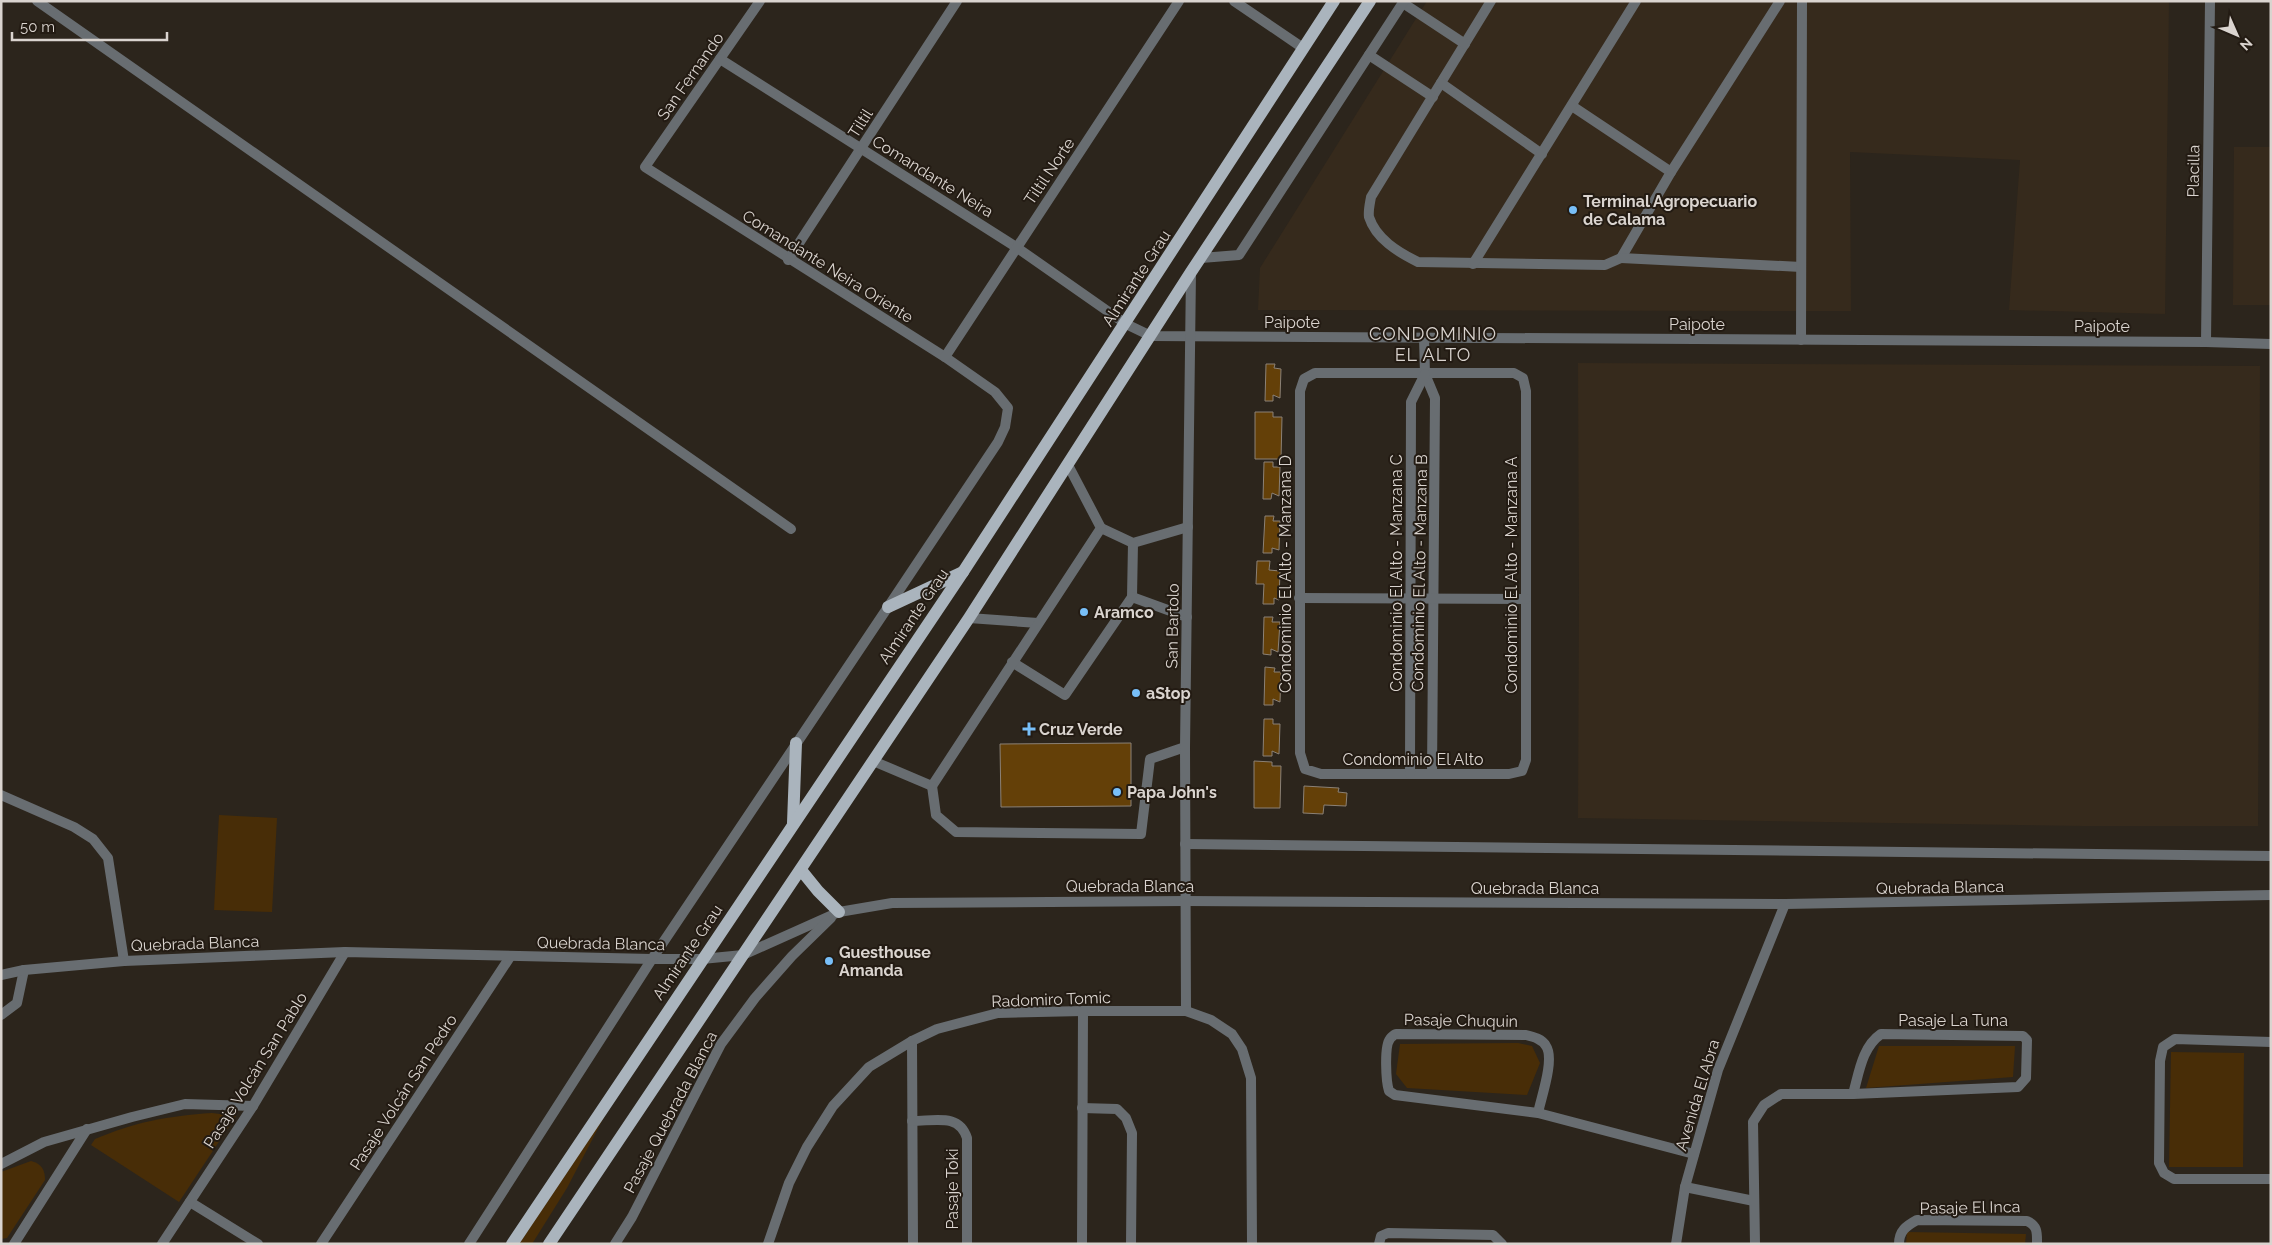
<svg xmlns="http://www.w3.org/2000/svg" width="2272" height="1245" font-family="Raleway,sans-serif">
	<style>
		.built { fill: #362a1c }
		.green { fill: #482d07 }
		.building { fill: #644008; stroke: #8b8176 }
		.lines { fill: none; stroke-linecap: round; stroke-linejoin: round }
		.service { stroke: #686d71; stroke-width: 10 }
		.minor { stroke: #686d71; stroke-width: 10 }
		.tertiary { stroke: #686d71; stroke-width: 10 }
		.primary { stroke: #aab4bd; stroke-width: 12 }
		.poi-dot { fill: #78bff8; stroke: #231b13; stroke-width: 2 }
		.labels { text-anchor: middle; stroke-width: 4; stroke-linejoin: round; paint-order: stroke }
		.street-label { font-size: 16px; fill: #dad4cf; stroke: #231b13 }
		.poi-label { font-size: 16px; font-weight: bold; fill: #dad4cf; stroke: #231b13; text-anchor: start }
		.neighbourhood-label { font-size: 18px; letter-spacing: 1px; fill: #dad4cf; stroke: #231b13 }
	</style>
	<rect width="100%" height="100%" fill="#2c251c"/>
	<g class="built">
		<path d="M1427,1H2169L2165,314L2009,310L2020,160L1850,152L1851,311L1258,310L1260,268Z"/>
		<path d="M2234,147H2271V305H2233Z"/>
		<path d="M1578,363L2260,366L2258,826H2084L1578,818L1579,595Z"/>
	</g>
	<g class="green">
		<path d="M219,815L277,818L272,912L214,910Z"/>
		<path d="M1518,1043L1532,1046L1540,1063L1527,1095L1407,1088L1396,1074L1400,1044Z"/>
		<path d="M1879,1046H2015L2013,1077L1866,1088Z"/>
		<path d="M2171,1052L2244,1053L2243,1167H2169Z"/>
		<path d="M212,1113L236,1116L179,1202L91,1145L95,1139C135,1122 168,1116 212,1113Z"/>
		<path d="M605,1115L567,1188L532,1244H519Z"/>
		<path d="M31,1161C42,1164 45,1170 45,1180L7,1238L1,1239V1172Z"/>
		<path d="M1907,1232L2026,1234L2025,1244H1906Z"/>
	</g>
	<g class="building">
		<path d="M1266,364H1275L1274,368L1281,369L1280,398L1273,395V401H1265Z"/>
		<path d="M1255,412H1273V417H1282L1281,459H1255Z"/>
		<path d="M1264,462H1273V467H1280L1279,496L1272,493L1271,499H1263Z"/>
		<path d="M1265,516H1274L1273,521H1280L1279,550L1272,548V553H1263Z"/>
		<path d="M1257,561H1270L1269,570L1280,571L1279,600L1274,598V604H1263L1264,584H1256Z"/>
		<path d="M1264,617H1273L1272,622H1280L1278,652L1271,649V655L1263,654Z"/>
		<path d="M1265,667L1275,668L1274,672H1281L1280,702L1273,699V705H1264Z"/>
		<path d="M1264,719H1273V724H1280L1279,754L1272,751V756H1263Z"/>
		<path d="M1131,743V806L1001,807L1000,744Z"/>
		<path d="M1254,761L1272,762V766H1281L1280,808H1254Z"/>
		<path d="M1304,786L1339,788L1338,792L1347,793L1346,806L1324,805L1323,814L1303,813Z"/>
	</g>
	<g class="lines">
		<g class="service">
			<path d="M37,1L791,529"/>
			<path d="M1491,1L1371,197C1370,203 1368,211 1369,217C1376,239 1398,252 1418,262L1605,265L1621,258L1671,172L1572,106"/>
			<path d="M1403,3L1465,44"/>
			<path d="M1369,55L1433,97"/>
			<path d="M1441,83L1542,154"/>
			<path d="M1671,172L1780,1"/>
			<path d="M1201,258L1239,255L1404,1"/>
			<path d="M1621,258L1801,267"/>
			<path d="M1473,264L1636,1"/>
			<path d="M1801,340L1802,1"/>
			<path d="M1101,528L1133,543L1188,527"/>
			<path d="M1133,543L1132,597L1187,617"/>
			<path d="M969,618L1038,623"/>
			<path d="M1012,662L1065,695L1132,597"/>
			<path d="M873,761L932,786L1101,528L1068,465"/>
			<path d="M932,786L936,815L956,832L1141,834L1150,759L1185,747"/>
		</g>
		<g class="minor">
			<path d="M760,1L645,167L945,357L995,392L1008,408L1005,427L998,442L888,607"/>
			<path d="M1234,1L1303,48"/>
			<path d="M720,59L1016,247L1126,324L1151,336L2206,342L2271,344"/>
			<path d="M788,260L957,1"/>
			<path d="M1424,338L1425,374L1435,398L1432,774"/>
			<path d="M2206,342L2210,1"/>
			<path d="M945,357L1179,1"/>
			<path d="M1315,373H1514L1523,378L1526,391V760L1522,771L1509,774H1321L1305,769L1300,753V391L1304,379Z"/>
			<path d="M1299,598L1526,599"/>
			<path d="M1410,774L1411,402L1425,374"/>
			<path d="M1185,844L2271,856"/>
			<path d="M743,955L839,912L892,903L1185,901L1785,904L2271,895"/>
			<path d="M1186,1011L1185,747L1191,272"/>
			<path d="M1,1015L17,1003L24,970"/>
			<path d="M1881,1034L2023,1036L2027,1040L2026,1078L2018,1087L1853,1094C1859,1073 1862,1047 1881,1034Z"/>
			<path d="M912,1041L913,1244"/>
			<path d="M2271,1042L2175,1039L2163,1047L2160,1061L2159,1163L2164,1173L2174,1179H2271"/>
			<path d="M1082,1108L1117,1109L1126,1118L1132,1133L1131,1244"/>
			<path d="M1538,1113C1541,1098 1555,1059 1546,1046C1542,1039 1534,1037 1526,1035L1396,1034C1395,1034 1390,1038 1390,1039C1384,1046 1386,1082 1389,1091L1395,1095L1538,1113L1694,1154"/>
			<path d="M912,1121C935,1121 959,1113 967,1138V1244"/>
			<path d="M1,1164L44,1142L132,1117L185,1104L253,1106"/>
			<path d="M1685,1187L1754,1201"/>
			<path d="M190,1202L258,1244"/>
			<path d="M14,1244L87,1129"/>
			<path d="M162,1244L253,1106L345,952"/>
			<path d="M321,1244L510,957"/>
			<path d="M615,1244L632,1217L721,1044L755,998L792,956L831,918"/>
			<path d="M768,1244L789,1183L807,1147L833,1106L869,1067L912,1041L937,1029L998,1013L1083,1011H1186L1211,1020L1232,1034L1242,1049L1251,1078L1252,1244"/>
			<path d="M1082,1244L1083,1011"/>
			<path d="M1379,1244L1381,1236L1388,1233L1493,1235L1502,1244"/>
			<path d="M1676,1244L1685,1187L1718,1070L1785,904"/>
			<path d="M1755,1244L1753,1122L1764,1105L1781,1094H1853"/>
			<path d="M1899,1244C1899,1231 1906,1226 1917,1220L2027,1221C2038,1226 2037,1233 2037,1244"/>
		</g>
		<g class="tertiary">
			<path d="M1,795L74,827L93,839L108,858L124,961"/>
			<path d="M1,975L24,970L124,961L345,952L652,959H702L743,955"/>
			<path d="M469,1244L652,959L888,607"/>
		</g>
		<g class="primary">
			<path d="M888,607L963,572"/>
			<path d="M793,823L796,743"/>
			<path d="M801,870L818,891L839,912"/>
			<path d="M512,1244L963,572L1334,1"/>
			<path d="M549,1244L969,618L1191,272L1370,1"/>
		</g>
	</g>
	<g class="poi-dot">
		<circle cx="1573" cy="210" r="5"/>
		<circle cx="1084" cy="612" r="5"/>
		<circle cx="1136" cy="693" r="5"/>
		<path d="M1026.5 721.5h5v5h5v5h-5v5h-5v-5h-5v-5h5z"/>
		<circle cx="1117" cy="792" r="5"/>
		<circle cx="829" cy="961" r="5"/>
	</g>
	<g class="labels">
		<g class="street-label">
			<text transform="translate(690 76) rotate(-55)" y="6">San Fernando</text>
			<text transform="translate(860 123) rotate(-57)" y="6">Tiltil</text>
			<text transform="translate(1049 171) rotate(-56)" y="6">Tiltil Norte</text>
			<text transform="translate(2193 171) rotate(-89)" y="6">Placilla</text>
			<text transform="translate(933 176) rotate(32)" y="6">Comandante Neira</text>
			<text transform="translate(828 266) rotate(32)" y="6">Comandante Neira Oriente</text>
			<text transform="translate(1136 278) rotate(-57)" y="6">Almirante Grau</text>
			<text x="1292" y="328">Paipote</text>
			<text x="1697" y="330">Paipote</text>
			<text x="2102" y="332">Paipote</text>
			<text transform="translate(1396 573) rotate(-90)" y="6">Condominio El Alto - Manzana C</text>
			<text transform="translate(1419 573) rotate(-89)" y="6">Condominio El Alto - Manzana B</text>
			<text transform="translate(1285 574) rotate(-90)" y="6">Condominio El Alto - Manzana D</text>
			<text transform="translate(1511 575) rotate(-90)" y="6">Condominio El Alto - Manzana A</text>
			<text transform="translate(913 616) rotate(-56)" y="6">Almirante Grau</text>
			<text transform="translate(1172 626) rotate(-89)" y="6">San Bartolo</text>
			<text x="1413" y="765">Condominio El Alto</text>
			<text x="1130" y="892">Quebrada Blanca</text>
			<text transform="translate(1940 887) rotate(-1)" y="6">Quebrada Blanca</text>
			<text x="1535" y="894">Quebrada Blanca</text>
			<text transform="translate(195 943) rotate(-2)" y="6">Quebrada Blanca</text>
			<text transform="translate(601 943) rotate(1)" y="6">Quebrada Blanca</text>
			<text transform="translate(687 952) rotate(-56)" y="6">Almirante Grau</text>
			<text transform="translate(1051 999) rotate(-2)" y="6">Radomiro Tomic</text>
			<text transform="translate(1461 1020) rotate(1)" y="6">Pasaje Chuquin</text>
			<text x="1953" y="1026">Pasaje La Tuna</text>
			<text transform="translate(255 1070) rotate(-58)" y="6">Pasaje Volcán San Pablo</text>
			<text transform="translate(403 1092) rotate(-57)" y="6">Pasaje Volcán San Pedro</text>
			<text transform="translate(1697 1095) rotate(-73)" y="6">Avenida El Abra</text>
			<text transform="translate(670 1112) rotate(-62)" y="6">Pasaje Quebrada Blanca</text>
			<text transform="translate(952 1189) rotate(-90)" y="6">Pasaje Toki</text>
			<text transform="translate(1970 1207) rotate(-1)" y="6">Pasaje El Inca</text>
		</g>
		<g class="poi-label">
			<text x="1583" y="207">Terminal Agropecuario<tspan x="1583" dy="18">de Calama</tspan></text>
			<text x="1094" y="618">Aramco</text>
			<text x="1146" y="699">aStop</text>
			<text x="1039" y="735">Cruz Verde</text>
			<text x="1127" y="798">Papa John's</text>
			<text x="839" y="958">Guesthouse<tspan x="839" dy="18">Amanda</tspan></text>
		</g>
		<g class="neighbourhood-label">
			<text x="1433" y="340">CONDOMINIO<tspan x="1433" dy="21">EL ALTO</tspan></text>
		</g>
	</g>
	<rect width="2272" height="1245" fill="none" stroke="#dad4cf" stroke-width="5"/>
	<g transform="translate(2237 35) rotate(135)" stroke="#231b13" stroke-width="4" paint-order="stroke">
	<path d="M0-4L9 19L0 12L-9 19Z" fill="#dad4cf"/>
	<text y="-8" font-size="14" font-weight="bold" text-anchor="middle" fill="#dad4cf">N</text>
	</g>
	<path d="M12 32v8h155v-8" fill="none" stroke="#dad4cf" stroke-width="2.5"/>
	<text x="20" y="32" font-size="15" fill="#dad4cf" stroke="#231b13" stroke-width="4" paint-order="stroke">50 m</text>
</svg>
